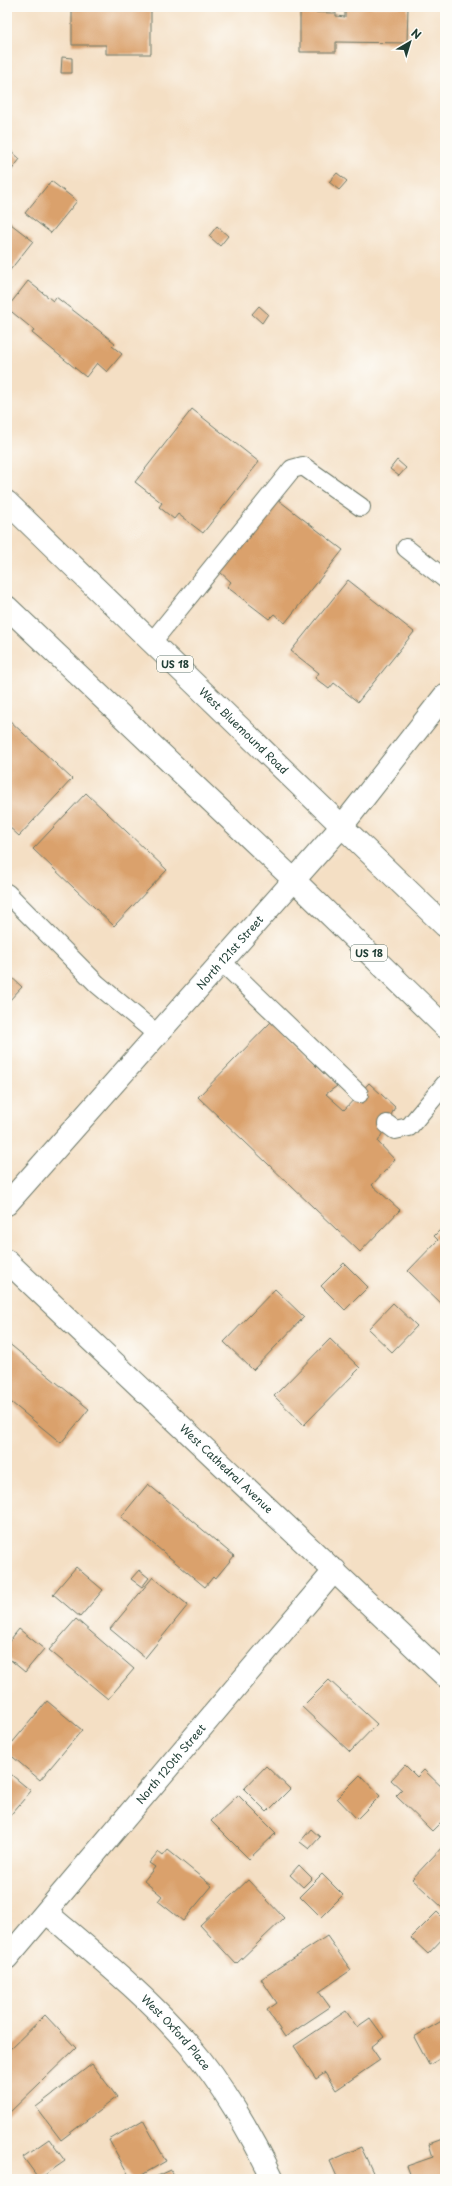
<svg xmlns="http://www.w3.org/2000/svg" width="452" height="2186" font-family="'Playpen Sans',sans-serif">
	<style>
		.building { fill: #daa16c }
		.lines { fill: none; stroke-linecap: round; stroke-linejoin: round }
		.lane-casing { stroke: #6a7666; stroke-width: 20 }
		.street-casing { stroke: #6a7666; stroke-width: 24 }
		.secondary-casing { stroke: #6a7666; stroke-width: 24 }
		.primary-casing { stroke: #6a7666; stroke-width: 24 }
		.lane { stroke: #fff; stroke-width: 18 }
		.street { stroke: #fff; stroke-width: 22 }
		.secondary { stroke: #fff; stroke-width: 22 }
		.primary { stroke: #fff; stroke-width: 22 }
		.labels { text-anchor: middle; stroke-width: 3.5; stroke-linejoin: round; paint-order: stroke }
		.shield { fill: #fdfcf7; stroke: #62766e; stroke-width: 1 }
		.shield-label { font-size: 10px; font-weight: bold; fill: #1f3d34 }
		.street-label { font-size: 11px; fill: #1f3d34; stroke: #fdfcf7 }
	</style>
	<rect width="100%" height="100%" fill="#fdfcf7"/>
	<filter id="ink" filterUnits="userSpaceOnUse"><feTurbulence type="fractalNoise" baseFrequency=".025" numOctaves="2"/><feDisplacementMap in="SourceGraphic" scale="8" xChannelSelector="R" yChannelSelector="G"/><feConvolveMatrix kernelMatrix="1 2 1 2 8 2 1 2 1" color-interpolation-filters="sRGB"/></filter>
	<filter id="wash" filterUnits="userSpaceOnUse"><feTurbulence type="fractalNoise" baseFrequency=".012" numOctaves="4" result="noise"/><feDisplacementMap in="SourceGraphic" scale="16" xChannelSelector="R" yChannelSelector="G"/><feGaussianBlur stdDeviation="0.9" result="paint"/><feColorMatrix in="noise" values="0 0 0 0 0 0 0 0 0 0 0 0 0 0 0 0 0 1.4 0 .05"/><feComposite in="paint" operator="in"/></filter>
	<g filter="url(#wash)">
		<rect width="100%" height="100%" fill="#f4dfc4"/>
		<g id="blocks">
			<g class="building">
				<path d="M72,7H151V54H106V45H72Z"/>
				<path d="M345,7H408L407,43L336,42V52H300V12L336,13V16L345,17Z"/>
				<path d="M62,57L72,58V73H61Z"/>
				<path d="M7,147L20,159L7,176Z"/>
				<path d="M337,173L347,181L339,190L329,182Z"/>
				<path d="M51,181L77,201L51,233L25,213Z"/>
				<path d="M7,221L33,241L7,274Z"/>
				<path d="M217,226L228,236L220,246L209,236Z"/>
				<path d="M28,281L53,301L56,297L115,343L112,346L122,354L107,372L97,363L86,377L32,333L34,330L7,308Z"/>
				<path d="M259,306L268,314L262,323L252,314Z"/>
				<path d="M192,409L259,462L203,533L178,514L174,519L159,507L162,503L135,482Z"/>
				<path d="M397,460L406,468L399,476L390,469Z"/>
				<path d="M277,499L343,550L285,623L274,614L269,619L227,587L231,582L220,572Z"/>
				<path d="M348,580L414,632L358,702L334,683L329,689L315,678L319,673L291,651Z"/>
				<path d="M7,718L72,779L19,836L7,825Z"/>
				<path d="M86,793L167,870L114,926L33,849Z"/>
				<path d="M7,973L22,987L7,1003Z"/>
				<path d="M271,1022L337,1086L326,1094L344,1110L369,1083L395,1107L378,1142L395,1160L372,1185L400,1210L360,1252L198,1097Z"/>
				<path d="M445,1225V1307L408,1271L438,1240L434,1236Z"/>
				<path d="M344,1263L368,1287L345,1310L321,1286Z"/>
				<path d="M275,1289L304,1317L253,1370L224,1342Z"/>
				<path d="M393,1303L417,1326L392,1352L368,1329Z"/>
				<path d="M330,1339L360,1368L304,1425L274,1396Z"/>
				<path d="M7,1342L89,1409L61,1443L7,1399Z"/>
				<path d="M148,1484L234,1556L215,1579L213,1577L205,1587L121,1517Z"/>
				<path d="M76,1567L103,1590L80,1617L53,1594Z"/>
				<path d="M139,1570L149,1578L142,1587L131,1579Z"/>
				<path d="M153,1577L188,1605L145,1658L110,1629Z"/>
				<path d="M76,1619L134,1669L108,1699L49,1650Z"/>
				<path d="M19,1629L44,1649L25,1672L7,1657V1644Z"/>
				<path d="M329,1680L377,1724L350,1752L302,1707Z"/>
				<path d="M47,1701L82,1730L40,1780L7,1752V1749Z"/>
				<path d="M405,1765L417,1777L424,1770L445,1790V1818L432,1831L396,1796L402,1790L391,1780Z"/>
				<path d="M266,1766L290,1789L267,1812L244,1789Z"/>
				<path d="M7,1771L31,1791L7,1819Z"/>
				<path d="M360,1775L380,1796L357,1819L337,1798Z"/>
				<path d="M238,1795L276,1833L249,1859L211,1821Z"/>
				<path d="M311,1829L320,1837L309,1849L300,1842Z"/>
				<path d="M445,1844V1907L443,1908L412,1879Z"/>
				<path d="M168,1850L212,1886L183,1921L158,1901L162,1896L144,1881L155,1867L149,1863L158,1852L163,1856Z"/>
				<path d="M299,1865L312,1878L303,1887L290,1875Z"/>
				<path d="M322,1874L343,1895L321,1917L300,1896Z"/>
				<path d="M248,1880L284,1918L236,1964L200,1925Z"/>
				<path d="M437,1912L445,1920V1936L428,1954L411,1938Z"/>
				<path d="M327,1936L351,1970L319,1992L330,2007L285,2037L267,2010L277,2003L261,1979Z"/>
				<path d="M346,2011L357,2027L370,2018L384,2037L371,2047L380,2060L336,2090L325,2073L316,2079L294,2046Z"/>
				<path d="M45,2015L76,2048L7,2115V2052Z"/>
				<path d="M445,2019V2056L429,2065L414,2037Z"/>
				<path d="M92,2064L117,2097L61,2140L36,2107Z"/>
				<path d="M143,2120L166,2161L135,2179H131L109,2140Z"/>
				<path d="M445,2138V2179H412L407,2166L433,2157L429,2144Z"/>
				<path d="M49,2139L65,2161L39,2179L23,2157Z"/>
				<path d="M361,2147L376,2179H338L330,2161Z"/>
				<path d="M171,2170L176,2179H151Z"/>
			</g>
		</g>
	</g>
	<g filter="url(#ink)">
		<use href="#blocks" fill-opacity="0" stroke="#6a7666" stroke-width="1"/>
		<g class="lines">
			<defs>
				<g id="lane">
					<path d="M406,548L445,579"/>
					<path d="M152,642L292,469L303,466L361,507"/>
					<path d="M7,893L97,984L158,1035"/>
					<path d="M222,962L359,1094"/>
					<path d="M387,1124L395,1130L409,1127L445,1084"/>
				</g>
				<g id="street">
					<path d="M342,826L445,695"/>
					<path id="s1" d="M7,1261L445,1676"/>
					<path id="s2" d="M47,1913C96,1955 147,1996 189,2045C221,2082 252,2135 273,2179"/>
					<path id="s3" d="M7,1958L335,1570"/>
				</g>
				<g id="secondary">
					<path id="s4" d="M7,1204L342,826"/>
				</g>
				<g id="primary">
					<path id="s5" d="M7,502L445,926"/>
					<path d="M7,607L294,880L445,1027"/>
				</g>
			</defs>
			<use href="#lane" class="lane-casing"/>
			<use href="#street" class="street-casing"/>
			<use href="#secondary" class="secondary-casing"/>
			<use href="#primary" class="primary-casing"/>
			<use href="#lane" class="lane"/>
			<use href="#street" class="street"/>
			<use href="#secondary" class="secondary"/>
			<use href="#primary" class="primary"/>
		</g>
	</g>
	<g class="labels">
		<g class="shield">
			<rect x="157" y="656" width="36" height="16" rx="3"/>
			<rect x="351" y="945" width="36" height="16" rx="3"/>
		</g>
		<g class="shield-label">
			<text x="175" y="668">US 18</text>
			<text x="369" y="957">US 18</text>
		</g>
		<g class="street-label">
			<text dy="4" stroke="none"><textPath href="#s5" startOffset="329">West Bluemound Road</textPath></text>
			<text dy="4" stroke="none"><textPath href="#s4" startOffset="336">North 121st Street</textPath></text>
			<text dy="4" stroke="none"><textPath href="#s1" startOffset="302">West Cathedral Avenue</textPath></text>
			<text dy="4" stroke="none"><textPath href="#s3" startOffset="254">North 120th Street</textPath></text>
			<text dy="4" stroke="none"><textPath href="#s2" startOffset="176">West Oxford Place</textPath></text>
		</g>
	</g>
	<rect width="452" height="2186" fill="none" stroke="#fdfcf7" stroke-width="24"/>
	<g transform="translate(410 42) rotate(38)" stroke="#fdfcf7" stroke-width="3" paint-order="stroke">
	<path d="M0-3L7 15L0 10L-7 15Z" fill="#1f3d34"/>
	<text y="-6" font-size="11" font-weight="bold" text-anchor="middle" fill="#1f3d34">N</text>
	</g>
</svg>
